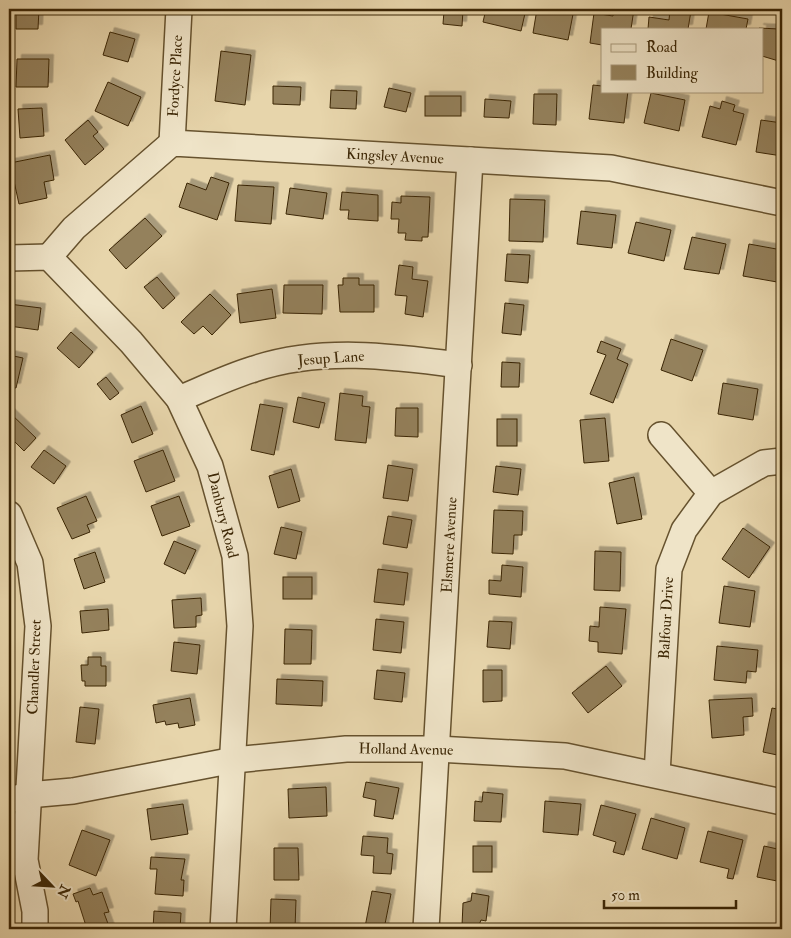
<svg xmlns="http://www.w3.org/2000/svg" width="791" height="938" font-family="'IM FELL Double Pica',serif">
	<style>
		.building { fill: #94815b; stroke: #3b2605; filter: url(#shadow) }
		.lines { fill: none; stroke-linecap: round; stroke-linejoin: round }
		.minor-casing { stroke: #66522e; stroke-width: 28 }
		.minor { stroke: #efe4c8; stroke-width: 25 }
		.labels { text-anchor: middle; stroke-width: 4; stroke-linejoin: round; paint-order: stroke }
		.street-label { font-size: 15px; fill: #3b2605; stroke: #efe4c8 }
	</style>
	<defs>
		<filter id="shadow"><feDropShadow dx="4.5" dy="-4.5" stdDeviation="0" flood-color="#0004"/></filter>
	</defs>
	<rect width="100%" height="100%" fill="#e7d5ab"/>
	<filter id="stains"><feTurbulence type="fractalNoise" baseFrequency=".004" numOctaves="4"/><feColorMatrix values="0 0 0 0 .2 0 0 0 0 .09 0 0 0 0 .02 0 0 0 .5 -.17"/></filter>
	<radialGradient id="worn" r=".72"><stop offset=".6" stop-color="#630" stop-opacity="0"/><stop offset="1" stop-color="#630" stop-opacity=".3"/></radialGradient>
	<g class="building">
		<path d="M16,9H39L38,29H16Z"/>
		<rect x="337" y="9" width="16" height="5"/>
		<path d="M440,9H470L463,10L462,26L443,24L444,11H440Z"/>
		<path d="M486,9H526L521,31L483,22Z"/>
		<path d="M537,9H574L568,40L533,33Z"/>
		<path d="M614,9H634L631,29H602V45L590,43L594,13L613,16Z"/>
		<path d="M670,9L691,11L688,29H648L649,17L669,20Z"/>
		<path d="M709,12L748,19L746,29H706Z"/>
		<path d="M780,21H782V62L762,56V29H759V28L779,29Z"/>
		<path d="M110,32L135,39L128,62L103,55Z"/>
		<path d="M221,51L251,55L245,105L215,101Z"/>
		<path d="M17,59H49L48,87H16Z"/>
		<path d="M108,82L141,97L128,126L95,111Z"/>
		<path d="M593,85L602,86V91H628L624,123L589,119Z"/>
		<path d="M273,86L301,87L300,105L273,104Z"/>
		<path d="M389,88L411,93L406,112L384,107Z"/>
		<path d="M331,90L357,91L356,109L330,108Z"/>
		<path d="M651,93L685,100L679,131L644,123Z"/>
		<path d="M534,94H557L556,125L533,124Z"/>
		<rect x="425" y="96" width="36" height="20"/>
		<path d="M485,99L511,101L509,118L484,117Z"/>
		<path d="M722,101L735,105L733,111L744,114L736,145L702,137L710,106L720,109Z"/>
		<path d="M42,108L44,136L20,138L18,109Z"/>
		<path d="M88,120L98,132L93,136L104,149L85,165L65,140Z"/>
		<path d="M761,120L782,123V156L756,152Z"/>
		<path d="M50,155L54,180L44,182L47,198L19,204L10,163Z"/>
		<path d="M211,177L229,183L217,220L179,207L187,183L206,190Z"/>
		<path d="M238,185L274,187L271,224L235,221Z"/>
		<path d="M290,188L327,193L323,219L286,214Z"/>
		<path d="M342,192L378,195V221L348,219L349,210H340Z"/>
		<path d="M401,196L430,197L428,237H422V241L405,240L406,233H398L399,219H391L392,202L401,203Z"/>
		<path d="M510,199L545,200L543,242L509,241Z"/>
		<path d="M581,211L616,215L612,248L577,244Z"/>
		<path d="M145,218L162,236L126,269L109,250Z"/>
		<path d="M636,222L671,230L664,261L628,253Z"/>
		<path d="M692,237L726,244L719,274L684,269Z"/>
		<path d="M749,244L782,250L777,282L743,276Z"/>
		<path d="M507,254L530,255L528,283L505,281Z"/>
		<path d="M399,265L413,267L412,279L428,281L423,317L405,314L407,296L395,295Z"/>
		<path d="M157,277L175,298L163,309L144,287Z"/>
		<path d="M343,278H359V285H374V312H340L338,285H343Z"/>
		<path d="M284,285H323L322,314L283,313Z"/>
		<path d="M272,289L276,318L240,323L237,294Z"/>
		<path d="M210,294L231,315L212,335L203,326L194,334L181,322Z"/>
		<path d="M505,303L524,305L521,335L502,333Z"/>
		<path d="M9,304L41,308L38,330L9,326Z"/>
		<path d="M71,332L93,352L79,368L57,348Z"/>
		<path d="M671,339L703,350L692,381L661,370Z"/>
		<path d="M601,341L621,349L617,359L628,364L613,403L590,394L606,355L597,352Z"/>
		<path d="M9,355L23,358L16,388L9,387Z"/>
		<path d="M502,362L520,363L519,387H501Z"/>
		<path d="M106,377L119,393L110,400L97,384Z"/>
		<path d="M723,383L758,389L753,420L718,414Z"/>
		<path d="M340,393L363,396L362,406L370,407L366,443L335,440Z"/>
		<path d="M298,397L325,403L319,428L293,422Z"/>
		<path d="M260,404L283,408L274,455L251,450Z"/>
		<path d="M141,406L153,434L132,443L121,415Z"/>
		<path d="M396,408H418V437L395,436Z"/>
		<path d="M9,412L36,438L24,451L15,442L11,447L9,444Z"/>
		<path d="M605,418L609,461L584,463L580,420Z"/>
		<rect x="497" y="419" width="20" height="27"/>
		<path d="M44,450L66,466L54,484L31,467Z"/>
		<path d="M163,450L175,481L146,492L134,461Z"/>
		<path d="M388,465L413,469L408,501L383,498Z"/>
		<path d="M496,466L521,469L518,495L493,492Z"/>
		<path d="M291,469L300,501L278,508L269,476Z"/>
		<path d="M634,477L642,519L617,524L609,483Z"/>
		<path d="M86,496L97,521L87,525L90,532L72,539L57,508Z"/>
		<path d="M179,496L190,526L162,536L151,506Z"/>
		<path d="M494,510L523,511L522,535H514L513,554L492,553Z"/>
		<path d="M388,516L412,520L407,548L383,544Z"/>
		<path d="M281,527L302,532L296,559L274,554Z"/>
		<path d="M743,528L770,547L749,578L722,559Z"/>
		<path d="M174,541L196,550L185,574L164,564Z"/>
		<path d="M595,551L621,552L620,591L594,590Z"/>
		<path d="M95,552L105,582L84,589L74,559Z"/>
		<path d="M502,565L523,567L521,597L489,594V580L501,581Z"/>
		<path d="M378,569L408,573L404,605L374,602Z"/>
		<rect x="283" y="577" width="29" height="22"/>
		<path d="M724,586L755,591L750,627L719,623Z"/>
		<path d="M201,598L202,615L196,616V627L174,628L172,600Z"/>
		<path d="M600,607L626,609L622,654L598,652V642L589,641L590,626L599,627Z"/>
		<path d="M108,609L109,630L82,633L80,611Z"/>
		<path d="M376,619L404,622L401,653L373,650Z"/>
		<path d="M489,621L512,622L510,649L487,647Z"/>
		<path d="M285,629L312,630L311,664H284Z"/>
		<path d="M174,642L200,645L197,674L171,671Z"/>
		<path d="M717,646L758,650L756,672L747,671L746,683L714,680Z"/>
		<path d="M88,657H101V666H106V686H85V681H82L81,665H88Z"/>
		<path d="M606,666L622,686L588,713L572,693Z"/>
		<path d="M377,670L405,673L402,702L374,699Z"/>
		<path d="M483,670H502V701L483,702Z"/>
		<path d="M277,679L323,681L322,706L276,704Z"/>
		<path d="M190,698L195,725L179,728L178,723L166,725L165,721L156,723L153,705Z"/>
		<path d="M752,698L753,716L743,717L744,735L712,738L709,700Z"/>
		<path d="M80,707L99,709L95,744L76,742Z"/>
		<path d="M772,708L782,710V756L763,752Z"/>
		<path d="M366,782L399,788L393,819L374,816L376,800L363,797Z"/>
		<path d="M326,787L327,816L289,818L288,789Z"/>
		<path d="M483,792L503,794L501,822L474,821L475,801L482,802Z"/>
		<path d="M545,801L581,804L578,835L543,832Z"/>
		<path d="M183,804L188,834L151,840L147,809Z"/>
		<path d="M601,805L636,814L624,855L613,852L616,842L593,835Z"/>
		<path d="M651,818L685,828L677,859L642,849Z"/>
		<path d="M82,830L110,840L96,876L69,865Z"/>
		<path d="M708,831L743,840L733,879L727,878L729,869L700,862Z"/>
		<path d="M363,836L388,838L387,853L393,854L391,874L373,873L374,856L361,855Z"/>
		<rect x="473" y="846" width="19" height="26"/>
		<path d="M764,846L782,850V882L757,877Z"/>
		<path d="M274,848H298L299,880H274Z"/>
		<path d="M151,857L185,859L181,880H184L183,896L155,894L157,869H150Z"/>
		<path d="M90,888L93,895L102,892L109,912L104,913L110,929H87L78,901L76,902L73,894Z"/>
		<path d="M372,891L391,894L384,929L365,927Z"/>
		<path d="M472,893L489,896L486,921L481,920L479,925L462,926L463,903L471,901Z"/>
		<path d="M271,899L296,900L295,929H270Z"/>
		<path d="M154,911L181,913L180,929H153Z"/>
	</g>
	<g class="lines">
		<defs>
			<g id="minor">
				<path d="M172,143L179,9"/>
				<path d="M49,257L74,228L172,143L611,168L782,203"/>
				<path d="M9,258L49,257L131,342L179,399L210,466L235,556L240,626L223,929"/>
				<path d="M179,399C203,389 228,377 254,369C320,347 391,356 459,365"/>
				<path d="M661,435L711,493"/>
				<path d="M9,514L30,563L38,626L25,860L35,911V929"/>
				<path d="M657,774L669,569L684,530L711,493L764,463L782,461"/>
				<path d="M9,800L28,795L73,791L234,760L346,749H437L565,756L782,802"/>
				<path d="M426,929L470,160"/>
			</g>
		</defs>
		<use href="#minor" class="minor-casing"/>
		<use href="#minor" class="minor"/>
	</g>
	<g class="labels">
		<g class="street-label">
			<text transform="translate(175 76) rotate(-87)" y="5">Fordyce Place</text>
			<text transform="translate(395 156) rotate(3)" y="5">Kingsley Avenue</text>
			<text transform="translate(331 358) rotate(-4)" y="5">Jesup Lane</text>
			<text transform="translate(223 515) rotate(76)" y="5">Danbury Road</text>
			<text transform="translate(449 545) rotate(-87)" y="5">Elsmere Avenue</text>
			<text transform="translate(666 618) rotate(-87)" y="5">Balfour Drive</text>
			<text transform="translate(34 667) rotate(-88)" y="5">Chandler Street</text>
			<text transform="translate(406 749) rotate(1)" y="5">Holland Avenue</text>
		</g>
	</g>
	<rect width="791" height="938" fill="none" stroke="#e7d5ab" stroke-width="30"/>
	<rect x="10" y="10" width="771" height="918" fill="none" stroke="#3b2605" stroke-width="2.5"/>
	<rect x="15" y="15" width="761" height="908" fill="none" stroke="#3b2605"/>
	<rect x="601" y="28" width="162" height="65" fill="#efe4c8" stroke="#a7987a"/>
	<rect x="611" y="44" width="25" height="8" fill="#efe4c8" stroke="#a7987a"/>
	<text x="646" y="52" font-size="15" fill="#3b2605">Road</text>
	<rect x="611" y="65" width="25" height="15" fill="#94815b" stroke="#a7987a"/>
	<text x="646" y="78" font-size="15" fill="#3b2605">Building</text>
	<g transform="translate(52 886) rotate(115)" stroke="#efe4c8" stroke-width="4" paint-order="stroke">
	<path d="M0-4L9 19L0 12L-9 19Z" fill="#3b2605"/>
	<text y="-8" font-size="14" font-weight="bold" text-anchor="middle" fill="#3b2605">N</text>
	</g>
	<path d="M604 900v8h132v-8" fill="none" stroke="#3b2605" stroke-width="2.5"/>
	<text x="611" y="900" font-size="15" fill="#3b2605" stroke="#efe4c8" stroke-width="4" paint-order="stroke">50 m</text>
	<rect width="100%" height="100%" filter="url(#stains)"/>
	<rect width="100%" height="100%" fill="url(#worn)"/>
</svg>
